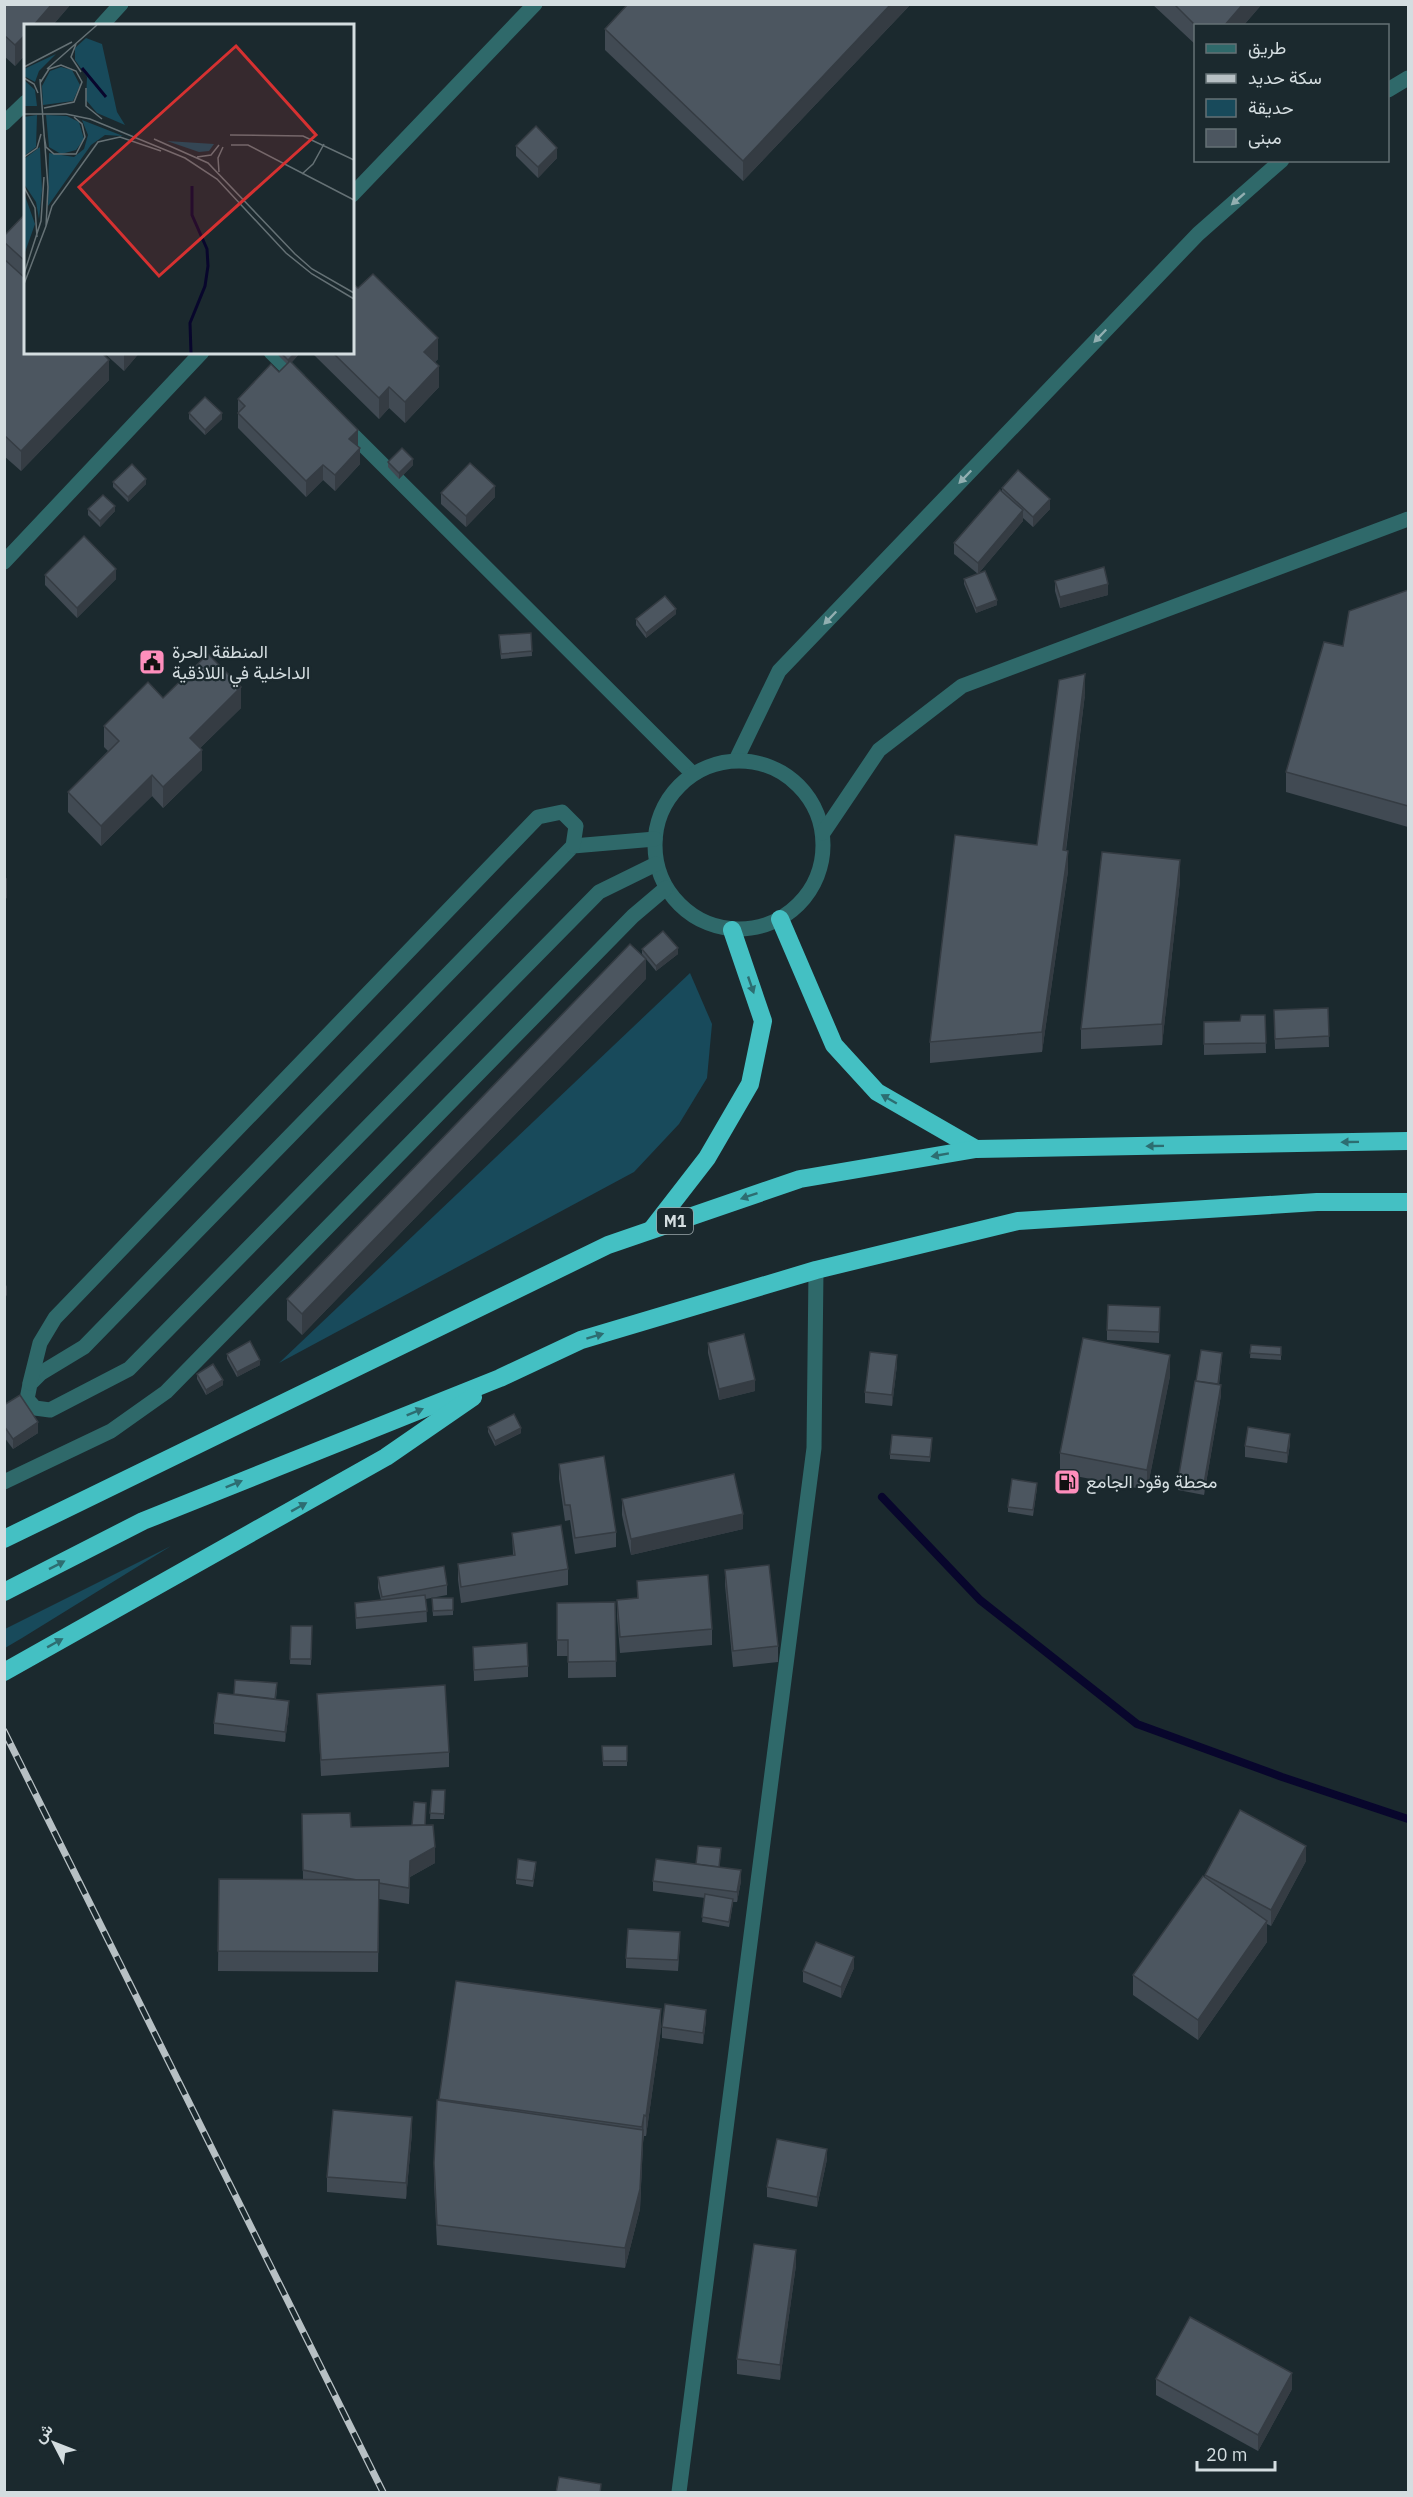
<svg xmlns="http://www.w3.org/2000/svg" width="1413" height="2497" font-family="'IBM Plex Sans',Vazirmatn,sans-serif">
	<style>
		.green { fill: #184a5b }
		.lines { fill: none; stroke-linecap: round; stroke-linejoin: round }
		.stream { stroke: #08062c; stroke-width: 8 }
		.minor { stroke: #2f696a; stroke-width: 15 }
		.highway { stroke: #44c0c3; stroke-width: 18 }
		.rail-casing { stroke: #b7c0c4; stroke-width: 7 }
		.rail { stroke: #1b292e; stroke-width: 4.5; stroke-dasharray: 14; stroke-linecap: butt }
		.wall { fill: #414a53 }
		.shaded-wall { fill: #353c43 }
		.building { fill: #4c5660; stroke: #353c43; stroke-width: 1.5 }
		.oneway { fill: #92afb1 }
		.oneway2 { fill: #2d6d71 }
		.labels { text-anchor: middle; stroke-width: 4.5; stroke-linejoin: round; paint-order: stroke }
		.shield { fill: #1b292e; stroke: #9ca7ab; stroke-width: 1.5 }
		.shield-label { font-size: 16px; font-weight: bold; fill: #d4dde0 }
		.poi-label { font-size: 18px; fill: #d4dde0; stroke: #1b292e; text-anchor: start }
		.inset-river { fill: none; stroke: #08062c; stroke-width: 3 }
		.inset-road { fill: none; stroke: #657175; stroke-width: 1.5 }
		.view { fill: #d63131; fill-opacity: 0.15; stroke: #d63131; stroke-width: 3 }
		.inset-edge { fill: none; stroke: #d4dde0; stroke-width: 3 }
	</style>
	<rect width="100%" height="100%" fill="#1b292e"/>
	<g class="green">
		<path d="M690,973L712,1024L707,1078L679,1124L634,1172L279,1363Z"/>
		<path d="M171,1546L22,1638L5,1648V1629Z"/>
	</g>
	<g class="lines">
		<path class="stream" d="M882,1497L980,1600L1137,1724L1282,1777L1408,1819"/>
		<g class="minor">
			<path d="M101,26L121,4"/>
			<path d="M1388,90L1408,78"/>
			<path d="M4,123L26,102"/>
			<path d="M352,195L535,4"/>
			<path d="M271,352L299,380"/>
			<path d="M343,425L693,774"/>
			<path d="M4,562L202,352"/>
			<path d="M736,760L779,671L1198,234L1282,160"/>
			<circle cx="739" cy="845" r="84"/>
			<path d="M823,833L879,750L962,686L1408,519"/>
			<path d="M655,839L573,846L84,1347L41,1373L30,1384L27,1399L35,1408L50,1410L129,1369L599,892L656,864"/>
			<path d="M30,1383L40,1343L55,1318L538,817L562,812L576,826L573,846"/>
			<path d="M4,1482L111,1431L166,1392L633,916L666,888"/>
			<path d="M679,2492L814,1448L816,1270"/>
		</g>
		<g class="highway">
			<path d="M780,919L834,1045L877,1092L976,1149"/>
			<path d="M652,1229L707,1158L750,1084L763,1021L732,930"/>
			<path d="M4,1539L608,1245L800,1179L976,1149L1408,1141"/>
			<path d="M4,1592L143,1521L500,1378L581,1340L816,1270L1018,1221L1317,1202H1408"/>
			<path d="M4,1672L386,1457L473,1397"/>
		</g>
		<defs>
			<path id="rail" d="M4,1731L383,2492"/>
		</defs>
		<use href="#rail" class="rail-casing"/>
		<use href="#rail" class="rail"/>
	</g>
	<g class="wall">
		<path d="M4,4H71L52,26H26V54L15,66L4,56Z"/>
		<path d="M911,4L743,181L605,50V29Z"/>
		<path d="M1152,4H1262L1243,26H1196V45Z"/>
		<path d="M516,146L557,158L538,178L516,156Z"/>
		<path d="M26,213V352L109,380L21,471L4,456V236Z"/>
		<path d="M103,352H140L124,371Z"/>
		<path d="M278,352H301L291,363L358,446L360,464L335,491L323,480L306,497L238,428V399L279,372L287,364L278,355Z"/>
		<path d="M313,352H352L438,359L435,362L439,387L405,423L389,408L379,419L313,354Z"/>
		<path d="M189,413L222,419L205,435L189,419Z"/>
		<path d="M388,462L413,465L399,479L388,467Z"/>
		<path d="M113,482L146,484L128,502L113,487Z"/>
		<path d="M1002,488L1050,509L1033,527L1023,518V521L978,574L954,554V543L1002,492Z"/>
		<path d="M441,493L495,497L466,527L441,504Z"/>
		<path d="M88,509L115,511L100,527L88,515Z"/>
		<path d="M45,575L116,579L77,618L45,585Z"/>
		<path d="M964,579L997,605L976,613L964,584Z"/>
		<path d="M1055,581L1108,595L1060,608L1055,591Z"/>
		<path d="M1408,590V827L1286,792V772L1343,646Z"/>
		<path d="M676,614L646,638L636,625V619Z"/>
		<path d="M531,633L532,656L501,659L499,641Z"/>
		<path d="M1085,694L1066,851L1068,871L1042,1052L930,1063V1042L1037,845Z"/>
		<path d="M163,698L241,708L200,748L202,770L163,808L152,796L101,846L68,812V792L108,751L104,747V726Z"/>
		<path d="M1180,881L1162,1045L1081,1049V1029Z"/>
		<path d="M642,949L678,954L656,971L642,954Z"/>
		<path d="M646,979L302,1335L287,1320V1299Z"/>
		<path d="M1328,1008L1329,1047L1275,1049L1274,1010Z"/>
		<path d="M1265,1015L1266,1053L1204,1055V1022L1240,1021Z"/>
		<path d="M1160,1318L1159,1343L1107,1340V1330Z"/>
		<path d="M708,1343L755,1391L719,1400L708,1353Z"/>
		<path d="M1251,1345L1281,1352V1360L1250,1358Z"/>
		<path d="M227,1354L260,1365L237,1377L227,1359Z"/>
		<path d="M1222,1358L1219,1385L1221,1395L1204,1495L1178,1490V1480L1196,1381Z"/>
		<path d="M897,1365L892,1406L865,1403V1392Z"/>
		<path d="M197,1374L223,1385L206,1395L197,1379Z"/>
		<path d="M1170,1376L1147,1490L1060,1473V1453Z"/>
		<path d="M4,1405L38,1433L13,1449L4,1437Z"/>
		<path d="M488,1427L521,1433L495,1446L488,1432Z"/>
		<path d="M932,1443L930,1462L890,1459V1454Z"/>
		<path d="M1290,1444L1287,1463L1245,1457V1446Z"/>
		<path d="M559,1464L616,1532V1547L575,1554L570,1520L565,1521L559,1479Z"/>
		<path d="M1037,1488L1033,1516L1008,1512V1507Z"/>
		<path d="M622,1499L743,1529L631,1555L622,1515Z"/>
		<path d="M512,1533L568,1569V1585L461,1603L458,1580V1564L513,1555Z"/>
		<path d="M725,1570L778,1646V1662L733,1667L725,1585Z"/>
		<path d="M378,1577L447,1585V1595L426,1599L427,1622L356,1629L355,1603L381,1600L378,1588Z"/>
		<path d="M637,1581L712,1629V1645L620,1653L617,1616V1600L637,1598Z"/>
		<path d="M432,1598H453V1615L433,1616Z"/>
		<path d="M615,1602L616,1677L568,1678V1656H557V1603Z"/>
		<path d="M291,1626H312L311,1665L290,1664Z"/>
		<path d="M473,1647L528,1666V1677L474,1681Z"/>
		<path d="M277,1689L276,1699L289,1711L285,1742L214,1734V1723L234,1694Z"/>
		<path d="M317,1694L449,1752V1767L321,1776Z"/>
		<path d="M602,1746H627V1766H603Z"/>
		<path d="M432,1790H445L444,1819H430Z"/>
		<path d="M302,1814L351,1827L425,1825L435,1863L410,1877L409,1904L379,1899L378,1972L218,1971L219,1879H303Z"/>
		<path d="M721,1854L719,1867L741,1881L737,1902H733L729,1927L702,1922L705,1898L653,1891V1881Z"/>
		<path d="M1306,1861L1271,1926L1267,1924V1942L1198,2040L1133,1995V1975L1205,1878V1875Z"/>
		<path d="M536,1867L533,1887L516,1884V1879Z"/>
		<path d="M680,1942L678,1971L626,1968V1958Z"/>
		<path d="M854,1968L841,1998L803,1982V1971Z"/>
		<path d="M456,1981L661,2029L646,2136H644L643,2143L640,2209L625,2268L437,2245L434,2183V2163L439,2101Z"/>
		<path d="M706,2020L703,2044L662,2038V2027Z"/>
		<path d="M412,2132L406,2199L327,2192V2177Z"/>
		<path d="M827,2159L817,2207L767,2197V2187Z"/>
		<path d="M796,2265L780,2380L737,2374V2359Z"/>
		<path d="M1156,2379L1292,2389L1258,2451L1156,2395Z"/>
	</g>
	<g class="shaded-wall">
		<path d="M52,4H71L52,26H33Z"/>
		<path d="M891,4H911L743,181V161Z"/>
		<path d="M1243,4H1262L1243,26H1224Z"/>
		<path d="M26,34V54L15,66V45Z"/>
		<path d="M557,148V158L538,178V167Z"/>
		<path d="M438,338V359L424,372V352Z"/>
		<path d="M124,352H140L124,371Z"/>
		<path d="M296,352H301L288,366V360Z"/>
		<path d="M109,360V380L21,471V451Z"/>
		<path d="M439,366V387L405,423V402Z"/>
		<path d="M389,387V408L379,419V398Z"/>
		<path d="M222,413V419L205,435V430Z"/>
		<path d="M358,430V446L349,454V439Z"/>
		<path d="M360,448V464L335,491V475Z"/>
		<path d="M413,459V465L399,479V473Z"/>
		<path d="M323,465V480L306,497V481Z"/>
		<path d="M146,479V484L128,502V497Z"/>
		<path d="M495,486V497L466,527V516Z"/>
		<path d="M1050,499V509L1033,527V517Z"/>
		<path d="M115,506V511L100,527V521Z"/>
		<path d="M1023,510V521L978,574V563Z"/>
		<path d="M116,569V579L77,618V608Z"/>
		<path d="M1108,584V595L1060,608V597Z"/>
		<path d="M997,600V605L976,613V608Z"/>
		<path d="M676,609V614L646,638V633Z"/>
		<path d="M1085,674V694L1063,871V850Z"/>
		<path d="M241,687V708L190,758V738Z"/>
		<path d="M202,750V770L163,808V787Z"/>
		<path d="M152,775V796L101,846V826Z"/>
		<path d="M1068,851V871L1042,1052V1032Z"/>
		<path d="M1180,860V881L1162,1045V1024Z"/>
		<path d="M7,878V898L4,900V879Z"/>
		<path d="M678,948V954L656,971V966Z"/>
		<path d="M646,959V979L302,1335V1314Z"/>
		<path d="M7,1285V1295L4,1300V1289Z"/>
		<path d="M897,1355V1365L892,1406V1395Z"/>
		<path d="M1170,1355V1376L1147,1490V1470Z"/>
		<path d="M260,1360V1365L237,1377V1372Z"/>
		<path d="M223,1380V1385L206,1395V1390Z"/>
		<path d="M755,1380V1391L719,1400V1389Z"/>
		<path d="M1221,1385V1395L1204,1495V1484Z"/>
		<path d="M38,1422V1433L13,1449V1439Z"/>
		<path d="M521,1428V1433L495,1446V1441Z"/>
		<path d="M1290,1434V1444L1287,1463V1453Z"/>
		<path d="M743,1514V1529L631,1555V1539Z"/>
		<path d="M289,1701V1711L285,1742V1732Z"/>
		<path d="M1306,1846V1861L1271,1926V1910Z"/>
		<path d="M435,1847V1863L410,1877L409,1904L410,1861Z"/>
		<path d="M741,1870V1881L737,1902V1892Z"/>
		<path d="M1267,1921V1942L1198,2040V2020Z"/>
		<path d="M854,1957V1968L841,1998V1987Z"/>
		<path d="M661,2009V2029L646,2136V2116Z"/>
		<path d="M706,2010V2020L703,2044V2033Z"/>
		<path d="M644,2115L640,2209L625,2268V2248L642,2147V2127Z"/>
		<path d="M412,2117V2132L406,2199V2183Z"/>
		<path d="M827,2149V2159L817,2207V2197Z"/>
		<path d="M796,2250V2265L780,2380V2365Z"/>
		<path d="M1292,2373V2389L1258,2451V2435Z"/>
	</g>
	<g class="building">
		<path d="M4,4H52L33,26H26V34L15,45L4,35Z"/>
		<path d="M628,4H891L743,161L605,29Z"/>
		<path d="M1174,4H1243L1224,26H1196Z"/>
		<path d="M536,126L557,148L538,167L516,146Z"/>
		<path d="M26,213V262L4,242V236Z"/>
		<path d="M4,259L26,279V352H101L109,360L21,451L4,435Z"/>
		<path d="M373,274L438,338L424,352L439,366L405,402L389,387L379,398L332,352H352V283L358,288Z"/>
		<path d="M280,352H296L288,360Z"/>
		<path d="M290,361L358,430L349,439L360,448L335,475L323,465L306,481L238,413L245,406L238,399L271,364L279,372Z"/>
		<path d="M205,397L222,413L205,430L189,413Z"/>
		<path d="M402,448L413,459L399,473L388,462Z"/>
		<path d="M470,463L495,486L466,516L441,493Z"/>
		<path d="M132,464L146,479L128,497L113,482Z"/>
		<path d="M1018,470L1050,499L1033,517L1002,488Z"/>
		<path d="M1000,490L1023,510L978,563L954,543Z"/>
		<path d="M103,495L115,506L100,521L88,509Z"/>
		<path d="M84,536L116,569L77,608L45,575Z"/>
		<path d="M1104,567L1108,584L1060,597L1055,581Z"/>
		<path d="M985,571L997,600L976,608L964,579Z"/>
		<path d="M1408,590V806L1286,772L1324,642L1343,646L1349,611Z"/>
		<path d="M665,596L676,609L646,633L636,619Z"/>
		<path d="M531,633L532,651L501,654L499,635Z"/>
		<path d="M208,654L241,687L190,738L202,750L163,787L152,775L101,826L68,792L119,741L104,726L148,682L163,698Z"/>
		<path d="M1085,674L1063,850L1068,851L1042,1032L930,1042L955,835L1037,845L1059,680Z"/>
		<path d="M1102,852L1180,860L1162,1024L1081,1029Z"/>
		<path d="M663,931L678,948L656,966L642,949Z"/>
		<path d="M630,944L646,959L302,1314L287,1299Z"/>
		<path d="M1328,1008L1329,1036L1275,1039L1274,1010Z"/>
		<path d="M1241,1015H1265L1266,1043L1204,1044V1022L1240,1021Z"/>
		<path d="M1108,1305L1160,1307L1159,1332L1107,1330Z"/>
		<path d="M744,1334L755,1380L719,1389L708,1343Z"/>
		<path d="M1083,1338L1170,1355L1147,1470L1060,1453Z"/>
		<path d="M250,1341L260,1360L237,1372L227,1354Z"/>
		<path d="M1251,1345L1281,1347V1355L1250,1353Z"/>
		<path d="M1201,1350L1222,1353L1218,1384L1196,1381Z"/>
		<path d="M870,1352L897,1355L892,1395L865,1392Z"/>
		<path d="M213,1364L223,1380L206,1390L197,1374Z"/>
		<path d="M1195,1381L1221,1385L1204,1484L1178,1480Z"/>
		<path d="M20,1395L38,1422L13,1439L4,1426V1405Z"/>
		<path d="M514,1414L521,1428L495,1441L488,1427Z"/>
		<path d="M1248,1427L1290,1434L1287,1453L1245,1446Z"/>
		<path d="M892,1435L932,1438L930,1457L890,1454Z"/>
		<path d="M604,1456L616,1532L575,1538L570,1505H565L559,1464Z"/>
		<path d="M734,1474L743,1514L631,1539L622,1499Z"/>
		<path d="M1012,1479L1037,1483L1033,1510L1008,1507Z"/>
		<path d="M561,1525L568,1569L461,1587L458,1564L515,1555L512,1533Z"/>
		<path d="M769,1565L778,1646L733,1651L725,1570Z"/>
		<path d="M444,1566L447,1585L382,1597L378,1577Z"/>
		<path d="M708,1575L712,1629L620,1637L617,1600L638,1598L637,1581Z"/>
		<path d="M425,1595L427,1611L356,1618L355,1603Z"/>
		<path d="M432,1598H453V1610L433,1611Z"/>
		<path d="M615,1602L616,1661L568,1662V1640H557V1603Z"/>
		<path d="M291,1626H312L311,1659H290Z"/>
		<path d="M527,1643L528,1666L474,1670L473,1647Z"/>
		<path d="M235,1680L277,1683L275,1699L234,1694Z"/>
		<path d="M445,1685L449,1752L321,1760L317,1694Z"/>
		<path d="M218,1693L289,1701L285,1732L214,1723Z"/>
		<path d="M602,1746H627V1761H603Z"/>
		<path d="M432,1790H445L444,1814L430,1813Z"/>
		<path d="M414,1802L426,1803L425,1825H412Z"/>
		<path d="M1240,1810L1306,1846L1271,1910L1205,1875Z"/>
		<path d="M350,1813L351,1827L433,1825L435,1847L410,1861L409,1888L379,1883V1880H357L303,1870L302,1814Z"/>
		<path d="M698,1846L721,1848L719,1867L696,1864Z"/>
		<path d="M518,1859L536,1862L533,1881L516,1879Z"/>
		<path d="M656,1859L741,1870L737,1892L653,1881Z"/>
		<path d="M1203,1876L1267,1921L1198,2020L1133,1975Z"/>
		<path d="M219,1879L379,1880L378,1952L218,1951Z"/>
		<path d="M705,1894L733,1899L729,1922L702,1917Z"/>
		<path d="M628,1929L680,1932L678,1960L626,1958Z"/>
		<path d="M816,1942L854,1957L841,1987L803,1971Z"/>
		<path d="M456,1981L661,2009L646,2116L644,2115L642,2127L439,2099Z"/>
		<path d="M665,2004L706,2010L703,2033L662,2027Z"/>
		<path d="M437,2100L643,2130L640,2189L625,2248L437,2225L434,2163Z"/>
		<path d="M333,2110L412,2117L406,2183L327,2177Z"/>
		<path d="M777,2139L827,2149L817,2197L767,2187Z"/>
		<path d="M754,2244L796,2250L780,2365L737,2359Z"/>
		<path d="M1190,2317L1292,2373L1258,2435L1156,2379Z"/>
		<path d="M559,2477L601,2484L600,2493H556Z"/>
	</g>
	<defs><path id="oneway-solid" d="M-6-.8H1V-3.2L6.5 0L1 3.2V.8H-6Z" transform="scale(1.5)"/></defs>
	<g class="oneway">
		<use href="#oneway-solid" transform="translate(1238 199) rotate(139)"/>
		<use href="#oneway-solid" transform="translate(1100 336) rotate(134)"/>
		<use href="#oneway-solid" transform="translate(965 477) rotate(134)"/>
		<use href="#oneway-solid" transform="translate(830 618) rotate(134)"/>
	</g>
	<g class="oneway2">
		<use href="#oneway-solid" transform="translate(751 985) rotate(71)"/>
		<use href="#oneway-solid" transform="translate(889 1099) rotate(-150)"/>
		<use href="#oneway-solid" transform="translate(1350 1142) rotate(179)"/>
		<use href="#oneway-solid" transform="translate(1155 1146) rotate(179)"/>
		<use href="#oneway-solid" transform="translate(940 1155) rotate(170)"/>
		<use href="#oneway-solid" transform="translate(749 1196) rotate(161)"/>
		<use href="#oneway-solid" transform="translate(595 1336) rotate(-17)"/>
		<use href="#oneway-solid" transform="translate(415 1412) rotate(-22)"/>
		<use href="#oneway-solid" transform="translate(234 1484) rotate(-22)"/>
		<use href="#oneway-solid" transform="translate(299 1507) rotate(-29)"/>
		<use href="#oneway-solid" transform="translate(57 1565) rotate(-27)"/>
		<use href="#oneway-solid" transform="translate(55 1643) rotate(-29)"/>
	</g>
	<defs>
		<symbol id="civic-square" viewBox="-11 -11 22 22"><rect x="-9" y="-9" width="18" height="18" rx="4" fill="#fe8ebc" stroke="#1b292e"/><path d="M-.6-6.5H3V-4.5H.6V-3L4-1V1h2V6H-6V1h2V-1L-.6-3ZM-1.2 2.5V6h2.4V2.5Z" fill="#111"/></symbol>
		<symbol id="fuel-square" viewBox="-11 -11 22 22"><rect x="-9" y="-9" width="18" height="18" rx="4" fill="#fe8ebc" stroke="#1b292e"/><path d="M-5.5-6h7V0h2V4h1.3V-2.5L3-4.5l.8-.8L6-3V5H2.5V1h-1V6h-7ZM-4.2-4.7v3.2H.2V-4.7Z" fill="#111"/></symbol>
	</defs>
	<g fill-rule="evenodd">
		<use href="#civic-square" x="137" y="647" width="30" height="30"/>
		<use href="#fuel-square" x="1052" y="1467" width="30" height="30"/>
	</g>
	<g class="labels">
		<rect class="shield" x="657" y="1208" width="36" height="26" rx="4.5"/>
		<g class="shield-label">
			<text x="675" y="1227">M1</text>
		</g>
		<g class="poi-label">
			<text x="172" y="658">المنطقة الحرة<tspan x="172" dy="21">الداخلية في اللاذقية</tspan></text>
			<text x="1086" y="1488">محطة وقود الجامع</text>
		</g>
	</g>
	<g transform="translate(24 24)">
		<rect width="330" height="330" fill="#1b292e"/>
		<path d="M62,14L78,20L93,88L101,101L73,89L62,76L63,53L51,36V24ZM32,30L15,47L11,58L0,52V45ZM37,43L48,46L56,61L49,77L19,81L18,62L26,47ZM0,56L11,66L13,82H0ZM13,91L12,123L0,132V93ZM22,91L43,92L55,98L60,115L52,126L37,130L25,123ZM58,96L99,112L81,111L67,121L24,182L25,129L50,133L60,125L64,111ZM143,117L190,120L185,127L175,128ZM16,123L18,166L15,195L12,178L0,160V135ZM0,169L11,200L0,231Z" fill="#184a5b"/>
		<path class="inset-river" d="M58,44L82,73M167,329L166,299L181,262L184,242L183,225L168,191V162"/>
		<path class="inset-road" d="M52,20L47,33L57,48M0,43L48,18M23,45L73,1M0,54L10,60L14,69M16,59L25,45L37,41L52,47L58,58L50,78L20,84M62,64V82L78,95M0,90H42L66,95L161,134L193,155L262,229L288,250L330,275M20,111L22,123L30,130H52L61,113L58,100L50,93M206,111L279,112L330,136M130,115L184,139L271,230L288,245L330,269M207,121H224L330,176M0,133L13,124L17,110M173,133L187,131L195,121M195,148L194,134L199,123M278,150L289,140L300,120M0,163L11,184L13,213M22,202L28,182L74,118L96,113L137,127M0,250L17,197L20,153M0,260L22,202L24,163L16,55"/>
		<path class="view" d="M212,22L292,111L135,252L55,163Z"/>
		<rect width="330" height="330" class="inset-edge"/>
	</g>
	<rect width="1413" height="2497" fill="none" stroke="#d4dde0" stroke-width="12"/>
	<rect x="1194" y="24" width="195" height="138" fill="#1b292e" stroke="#657175" stroke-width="1.5"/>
	<rect x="1206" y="44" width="30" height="9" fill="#2f696a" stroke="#657175" stroke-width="1.5"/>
	<text x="1248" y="54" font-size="18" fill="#d4dde0">طريق</text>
	<rect x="1206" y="74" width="30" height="9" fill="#b7c0c4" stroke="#657175" stroke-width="1.5"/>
	<text x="1248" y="84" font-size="18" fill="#d4dde0">سكة حديد</text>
	<rect x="1206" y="99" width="30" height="18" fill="#184a5b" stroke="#657175" stroke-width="1.5"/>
	<text x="1248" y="114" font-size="18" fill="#d4dde0">حديقة</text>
	<rect x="1206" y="129" width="30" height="18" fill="#4c5660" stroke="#657175" stroke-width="1.5"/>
	<text x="1248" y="144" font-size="18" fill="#d4dde0">مبنى</text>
	<g transform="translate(54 2443) rotate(312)" stroke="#1b292e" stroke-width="4.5" paint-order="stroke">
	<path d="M0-4.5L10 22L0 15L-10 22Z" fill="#d4dde0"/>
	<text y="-9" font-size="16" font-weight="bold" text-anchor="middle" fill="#d4dde0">ش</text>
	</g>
	<path d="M1197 2461v9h78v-9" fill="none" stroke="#d4dde0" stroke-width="3"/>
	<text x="1206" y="2461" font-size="18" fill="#d4dde0" stroke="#1b292e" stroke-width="4.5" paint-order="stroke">20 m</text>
</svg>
